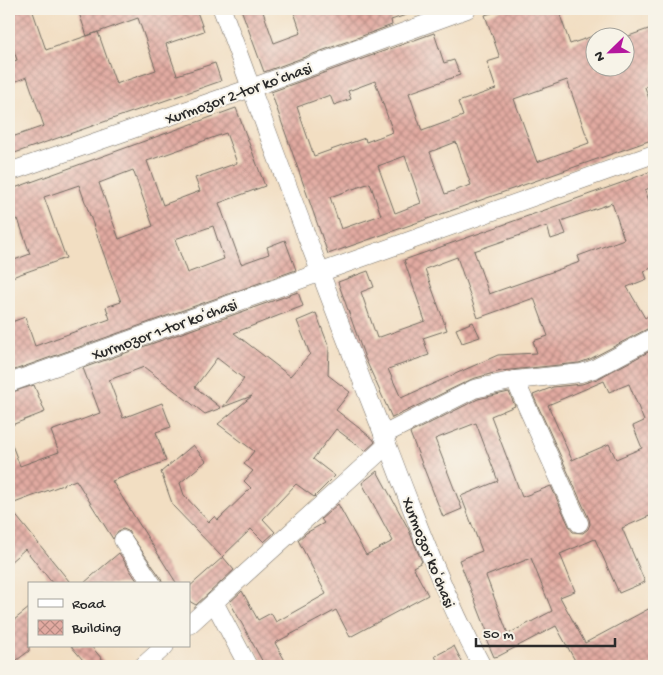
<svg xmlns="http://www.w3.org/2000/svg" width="663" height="675" font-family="'Gochi Hand',sans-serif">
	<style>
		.building { fill: url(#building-cross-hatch); fill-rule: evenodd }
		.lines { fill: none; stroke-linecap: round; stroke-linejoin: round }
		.street-casing { stroke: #716a60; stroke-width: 19 }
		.street { stroke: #fff; stroke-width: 18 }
		.labels { text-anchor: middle; stroke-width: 4; stroke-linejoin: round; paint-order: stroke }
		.street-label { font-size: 16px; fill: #2b2b2b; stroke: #f7f3e8 }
	</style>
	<defs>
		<pattern id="building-cross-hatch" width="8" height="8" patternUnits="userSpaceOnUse" patternTransform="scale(1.25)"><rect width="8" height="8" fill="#e2aaa1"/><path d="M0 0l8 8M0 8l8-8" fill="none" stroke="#b78b83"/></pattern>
	</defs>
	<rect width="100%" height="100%" fill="#f7f3e8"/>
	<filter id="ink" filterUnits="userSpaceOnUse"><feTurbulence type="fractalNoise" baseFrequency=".02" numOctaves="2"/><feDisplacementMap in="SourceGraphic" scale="10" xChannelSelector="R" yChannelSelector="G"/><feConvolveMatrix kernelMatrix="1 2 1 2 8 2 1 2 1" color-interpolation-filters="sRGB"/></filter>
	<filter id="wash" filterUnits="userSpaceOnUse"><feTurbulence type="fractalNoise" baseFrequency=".0096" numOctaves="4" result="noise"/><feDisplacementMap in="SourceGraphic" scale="20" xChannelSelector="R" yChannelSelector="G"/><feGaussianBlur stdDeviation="1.12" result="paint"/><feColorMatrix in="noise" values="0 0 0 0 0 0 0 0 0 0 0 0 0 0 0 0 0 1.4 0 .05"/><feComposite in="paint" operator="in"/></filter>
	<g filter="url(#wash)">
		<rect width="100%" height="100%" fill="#f2dec2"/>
		<g id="blocks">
			<g class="building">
				<path d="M9,9H32L46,50L98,32L116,84L156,70L138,18L87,36L79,13L91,9H196L204,31L166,44L177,75L215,63L221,81L9,155V138L44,126L27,77L9,84V63L17,60L9,36Z"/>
				<path d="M241,9H262L274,43L301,33L293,9H418V11L391,20L392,25L264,72Z"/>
				<path d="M504,9H558L570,44L596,35V68H626V37L654,27V83L645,87L654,114V139L328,254L271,92L434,33L444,63L454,60L460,75L409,93L422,131L463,116L458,102L496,89L487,62L500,58L485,15ZM567,80L589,143L537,162L514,99ZM375,81L393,132L366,142L365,138L314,156L297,107L330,95L334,105L351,99L348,91ZM456,142L471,185L445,194L430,152ZM405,156L421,203L395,213L378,166ZM370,183L381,215L341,229L330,197Z"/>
				<path d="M236,108L265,186L219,203L241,264L269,254L267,247L285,240L296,270L9,372V323L25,317L35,346L110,319L106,307L121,302L79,185L44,197L66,258L9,278V262L30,254L18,219L9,223V190ZM226,133L237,163L195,178L200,191L163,205L147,161ZM133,170L153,226L119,239L99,183ZM213,226L224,259L187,273L175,239Z"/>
				<path d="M654,170V186L645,190L654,214V267L644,271L647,279L627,287L645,318L654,312V326L649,328L590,359L579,363L501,371L472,379L392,418L365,358L338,282L368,271L374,287L361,292L377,338L425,321L404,260L621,183ZM612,203L624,239L578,256L580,262L489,294L474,251L547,226L551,239L566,234L561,221ZM457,257L478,318L534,298L548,336L533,341L537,353L498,355L401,398L388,369L429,355L423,338L447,330L425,269Z"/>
				<path d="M298,292L303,306L234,333L290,376L310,354L297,321L316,313L329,347L328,375L350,392L336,410L373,439L375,442L365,451L336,429L313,459L335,476L314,497L296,484L263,519L275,532L264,542L251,529L222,557L173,506L161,472L193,445L206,461L180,483L184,495L209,522L215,516L218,520L251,488L244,481L253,471L244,464L254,451L218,424L252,396L223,407L244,379L217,358L195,387L221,408L205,414L144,367L109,380L123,418L162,403L171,427L156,432L166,461L112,481L177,584H163L161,578L128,531L123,529L118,531L113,539L76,480L9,505V441L10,440L20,466L59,452L51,431L100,413L83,368Z"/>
				<path d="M473,322L480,337L462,343L456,329Z"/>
				<path d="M652,350L654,355V514L622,528L645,582L619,593L595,539L560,554L575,591L560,597L585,643L654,606V666H578L556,626L499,656L494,657L487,641L490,639L459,560L482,551L461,496L498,481L476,423L435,439L462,509L443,517L410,433L478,399L509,392L515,406L491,416L522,497L551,486L570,528L573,532L583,533L588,529L590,524L589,519L533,395L553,387L582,384L597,379ZM604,381L609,392L629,384L644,421L633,426L642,448L616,459L609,444L572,460L548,405ZM531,558L552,611L508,634L486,576Z"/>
				<path d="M34,385L45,412L9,426V393Z"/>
				<path d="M377,471L408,528L422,562L413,567L428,595L350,637L336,610L275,643L288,666H265L230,602L242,591L258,620L271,613L276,622L326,594L298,540L306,533L324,523L321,519L338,504L366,555L393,541L362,483Z"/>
				<path d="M9,507L69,581L65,584H53L25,549L9,563Z"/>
				<path d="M119,553L139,584H83L100,569Z"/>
				<path d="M223,557L234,570L196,605L189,601V587Z"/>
				<path d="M29,608V651L9,666V624Z"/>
				<path d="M71,646H91L108,666H88Z"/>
				<path d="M454,646L464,666H440L435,656Z"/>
			</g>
		</g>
	</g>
	<g filter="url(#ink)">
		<use href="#blocks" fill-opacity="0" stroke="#716a60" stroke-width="1"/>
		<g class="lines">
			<defs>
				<g id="street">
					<path d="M222,9C273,148 325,288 380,426C411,507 441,590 482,666"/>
					<path d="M9,172L251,88L467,9"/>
					<path d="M515,380L579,523"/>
					<path d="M9,383L654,154"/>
					<path d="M383,435L474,389L515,380L581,373L594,369L654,337"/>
					<path d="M123,540L152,584"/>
					<path d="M214,602L248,666"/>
					<path d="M189,625L387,445"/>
					<path d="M143,666L165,646"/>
				</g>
			</defs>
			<use href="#street" class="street-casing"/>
			<use href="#street" class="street"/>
		</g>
	</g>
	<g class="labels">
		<g class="street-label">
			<text transform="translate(238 92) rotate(-20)" y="6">Xurmozor 2-tor koʻchasi</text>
			<text transform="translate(164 328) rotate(-20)" y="6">Xurmozor 1-tor koʻchasi</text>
			<text transform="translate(430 552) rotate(68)" y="6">Xurmozor koʻchasi</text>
		</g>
	</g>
	<rect width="663" height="675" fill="none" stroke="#f7f3e8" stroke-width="30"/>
	<rect x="28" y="582" width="162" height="65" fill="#f7f3e8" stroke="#a5a39c"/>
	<rect x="38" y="599" width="25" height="8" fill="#ffffff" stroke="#a5a39c"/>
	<text x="72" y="608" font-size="15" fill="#2b2b2b">Road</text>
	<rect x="38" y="620" width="25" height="15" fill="url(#building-cross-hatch)" stroke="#a5a39c"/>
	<text x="72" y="632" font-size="15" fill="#2b2b2b">Building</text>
	<g transform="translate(610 52) rotate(247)"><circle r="24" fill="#f7f3e8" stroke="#a5a39c"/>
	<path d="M0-4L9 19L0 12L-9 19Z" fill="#b5179e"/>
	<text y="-8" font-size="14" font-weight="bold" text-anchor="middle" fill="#2b2b2b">N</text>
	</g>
	<path d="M476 638v8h139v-8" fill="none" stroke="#2b2b2b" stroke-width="2.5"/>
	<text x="483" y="638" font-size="15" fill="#2b2b2b" stroke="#f7f3e8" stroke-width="4" paint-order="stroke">50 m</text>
</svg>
